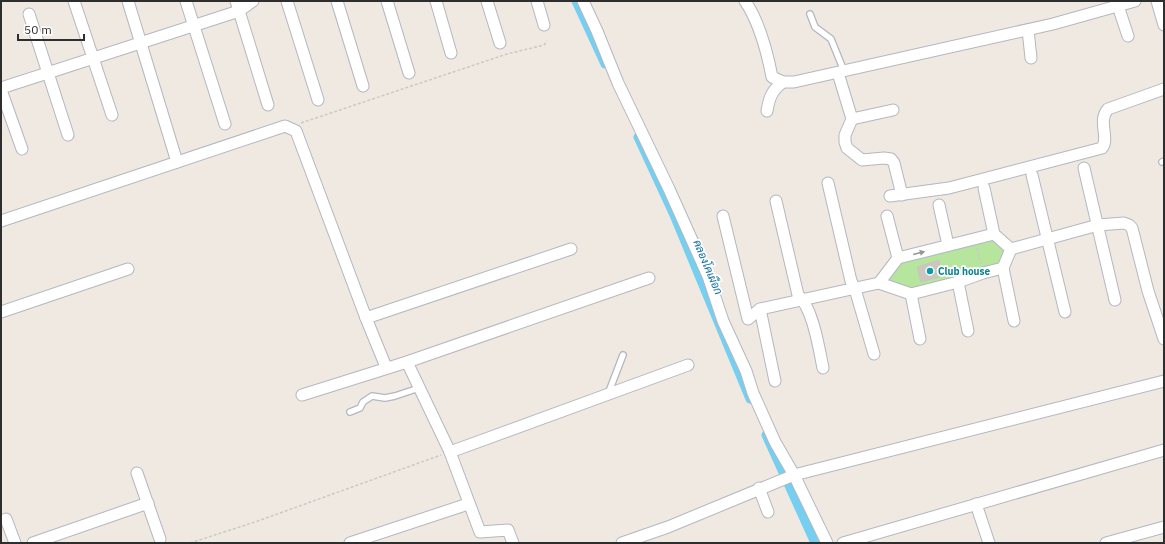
<svg xmlns="http://www.w3.org/2000/svg" width="1165" height="544" font-family="'IBM Plex Sans',Sarabun,sans-serif">
	<style>
		.green { fill: #b6e59e }
		.lines { fill: none; stroke-linecap: round; stroke-linejoin: round }
		.canal { stroke: #75cff0; stroke-width: 9 }
		.building { fill: #cbc7bf; stroke: #cbc5ba }
		.lane-casing { stroke: #b4b7c1; stroke-width: 8 }
		.street-casing { stroke: #b4b7c1; stroke-width: 13 }
		.path { stroke: #c9c9c9; stroke-width: 1.5; stroke-dasharray: 3 2; stroke-linecap: butt }
		.lane { stroke: #fff; stroke-width: 5.5 }
		.street { stroke: #fff; stroke-width: 11 }
		.oneway { fill: #969696 }
		.culture-dot { fill: #0f9aa8; stroke: #fff; stroke-width: 1.5 }
		.labels { text-anchor: middle; stroke-width: 3.5; stroke-linejoin: round; paint-order: stroke }
		.culture-label { font-size: 10px; font-weight: bold; fill: #0d838f; stroke: #fff; text-anchor: start }
		.water-label { font-size: 11px; font-style: italic; fill: #0d6fa3; stroke: #fff }
	</style>
	<rect width="100%" height="100%" fill="#efe9e1"/>
	<path class="green" d="M994,234L1011,249L1003,268L911,294L879,283L898,258Z"/>
	<g class="lines">
		<g class="canal">
			<path d="M576,1L605,64"/>
			<path d="M638,137L674,215L750,399"/>
			<path d="M766,435L815,543"/>
		</g>
	</g>
	<path class="building" d="M939,260L943,276L921,282L917,267Z"/>
	<g class="lines">
		<defs>
			<g id="lane">
				<path d="M810,14L815,27L831,39L844,71"/>
				<path d="M1162,162L1164,161"/>
				<path d="M608,394L623,355"/>
				<path d="M350,412L360,408L363,402L372,396L385,398L395,396L419,388"/>
			</g>
			<g id="street">
				<path d="M74,1L112,115"/>
				<path d="M128,1L177,162"/>
				<path d="M186,1L225,124"/>
				<path d="M236,1L268,105"/>
				<path d="M287,1L318,100"/>
				<path d="M337,1L363,86"/>
				<path d="M387,1L409,73"/>
				<path d="M436,1L451,53"/>
				<path d="M487,1L500,43"/>
				<path d="M537,1L544,25"/>
				<path d="M583,1L597,31L618,83L669,189L708,276L723,321L746,371L753,393L775,442L794,475L827,543"/>
				<path d="M745,1C760,23 767,51 772,77L783,82H794L1053,24L1135,1"/>
				<path d="M1157,1L1164,25"/>
				<path d="M1118,6L1128,36"/>
				<path d="M29,14L68,135"/>
				<path d="M1028,30L1031,58"/>
				<path d="M838,73L852,119L845,135V142L847,148L862,160L884,158L891,159L894,163L902,195"/>
				<path d="M1,88L239,11L253,1"/>
				<path d="M1,90L22,149"/>
				<path d="M767,111C769,98 772,90 783,82"/>
				<path d="M852,119L893,110"/>
				<path d="M1084,168L1115,300"/>
				<path d="M1032,175L1065,312"/>
				<path d="M828,183L851,281L855,289L874,354"/>
				<path d="M984,188L994,234"/>
				<path d="M890,196L949,188L1102,148C1110,138 1097,121 1108,109L1164,89"/>
				<path d="M776,201L798,295C813,308 819,349 823,368"/>
				<path d="M939,205L948,245"/>
				<path d="M723,216L748,319L760,309L879,283L911,294L958,282L983,273L1003,268L1011,249"/>
				<path d="M887,216L898,258"/>
				<path d="M1,221L285,126L296,131L366,318L386,367"/>
				<path d="M1011,249L1098,225L1124,223L1129,225L1132,228L1148,291L1164,339"/>
				<path d="M1003,268L1014,321"/>
				<path d="M958,282L968,331"/>
				<path d="M879,283L898,258L994,234L1011,249"/>
				<path d="M911,294L920,339"/>
				<path d="M760,309L775,381"/>
				<path d="M1,312L128,269"/>
				<path d="M366,318L571,249"/>
				<path d="M407,362L450,452L480,532L508,530L513,543"/>
				<path d="M302,395L407,362L649,278"/>
				<path d="M450,452L688,365"/>
				<path d="M137,473L160,539"/>
				<path d="M759,488L768,512"/>
				<path d="M976,504L989,543"/>
				<path d="M6,519L15,543"/>
				<path d="M33,543L148,503"/>
				<path d="M350,543L468,504"/>
				<path d="M622,543L668,527L794,475L1164,381"/>
				<path d="M843,543L1164,450"/>
				<path d="M1106,543L1164,527"/>
			</g>
		</defs>
		<use href="#lane" class="lane-casing"/>
		<use href="#street" class="street-casing"/>
		<g class="path">
			<path d="M301,123L507,54L544,45L547,41"/>
			<path d="M977,248L981,264"/>
			<path d="M190,543L255,522L441,455"/>
		</g>
		<use href="#lane" class="lane"/>
		<use href="#street" class="street"/>
	</g>
	<defs><path id="oneway-solid" d="M-6-.8H1V-3.2L6.5 0L1 3.2V.8H-6Z"/></defs>
	<use class="oneway" href="#oneway-solid" transform="translate(919 253) rotate(-14)"/>
	<circle class="culture-dot" cx="930" cy="271" r="4"/>
	<g class="labels">
		<g class="culture-label">
			<text x="938" y="275">Club house</text>
		</g>
		<g class="water-label">
			<text transform="translate(708 267) rotate(67)" y="4">คลองโคเผือก</text>
		</g>
	</g>
	<rect width="1165" height="544" fill="none" stroke="#2e2e2e" stroke-width="4"/>
	<path d="M18 34v6h66v-6" fill="none" stroke="#2e2e2e" stroke-width="2"/>
	<text x="24" y="34" font-size="12" fill="#2e2e2e" stroke="#ffffff" stroke-width="3" paint-order="stroke">50 m</text>
</svg>
